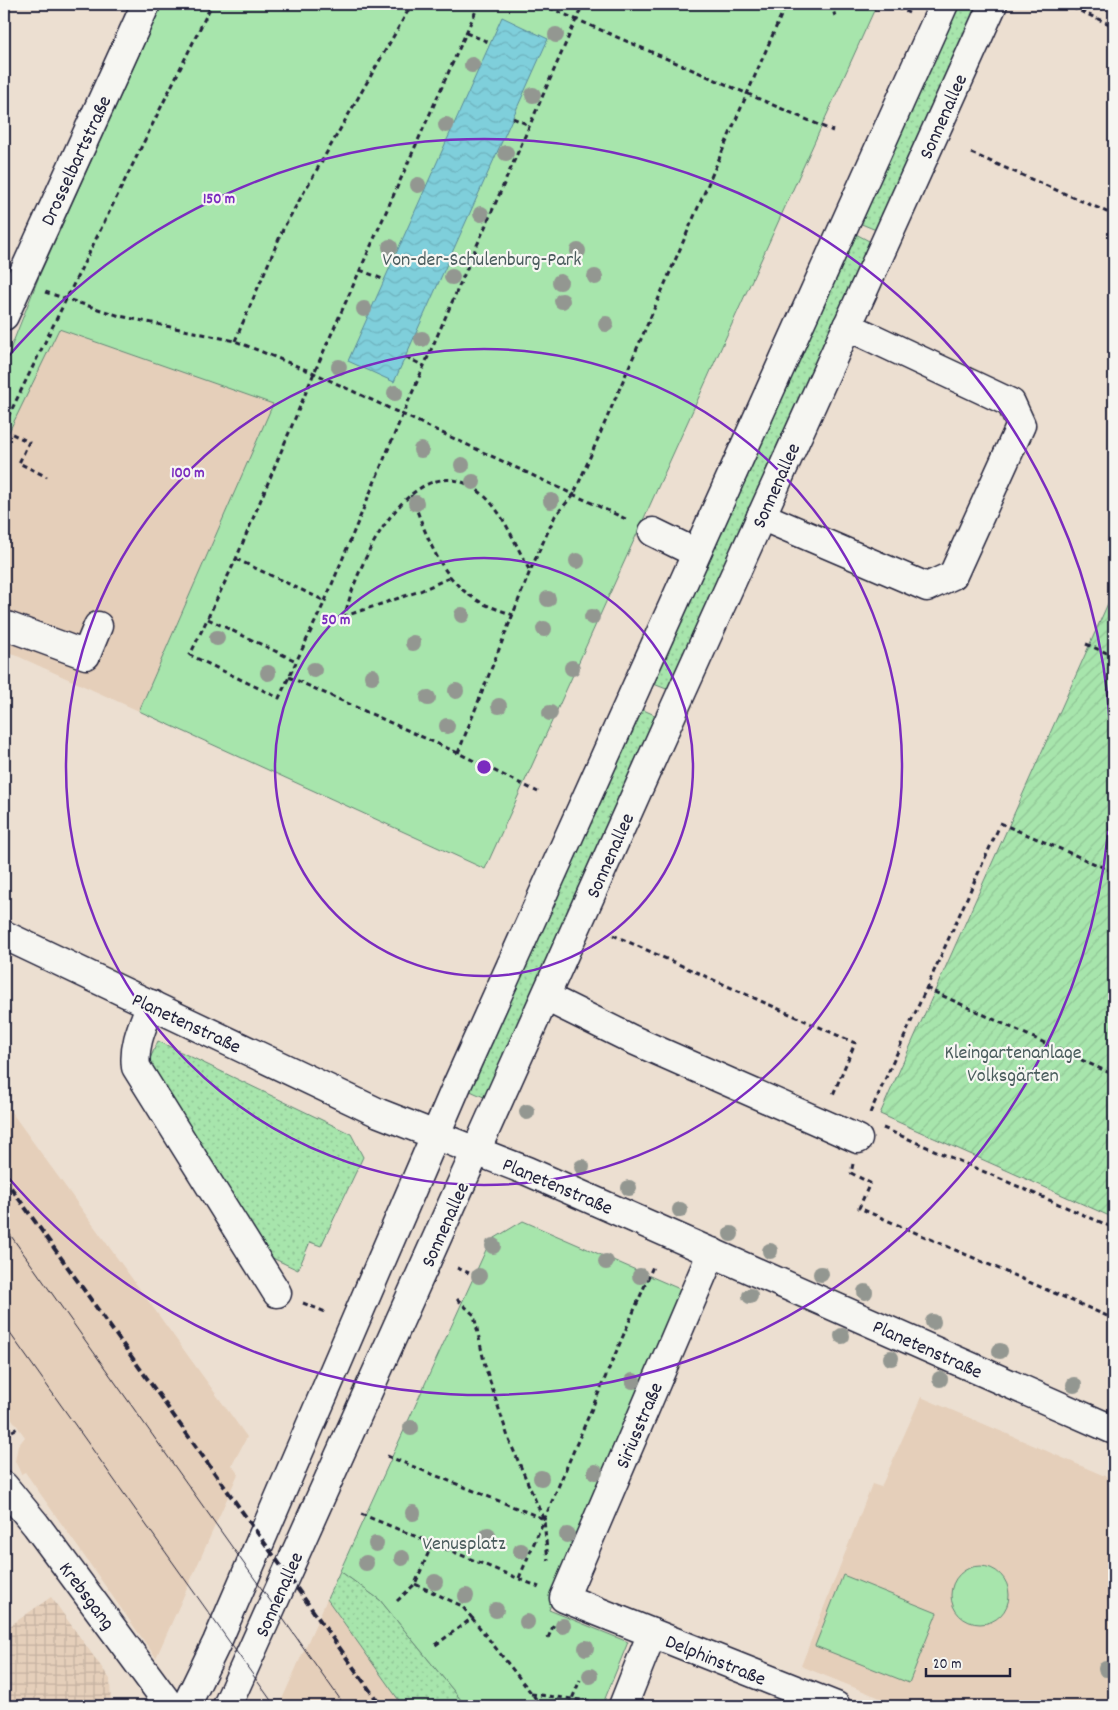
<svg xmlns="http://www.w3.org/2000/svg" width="1118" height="1710" font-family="Dekko,sans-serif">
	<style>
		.built { fill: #e5cfba }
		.industrial { fill: url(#industrial-grid) }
		.grass { fill: url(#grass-dots); stroke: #648474 }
		.park { fill: #a7e5ac; stroke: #648474 }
		.garden { fill: url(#garden-furrows); stroke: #648474 }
		.water { fill: url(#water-waves); stroke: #5a8a9b }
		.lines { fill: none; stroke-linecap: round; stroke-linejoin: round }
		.minor-casing { stroke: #22223b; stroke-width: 31 }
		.major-casing { stroke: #22223b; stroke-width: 31 }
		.path { stroke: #22223b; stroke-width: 3; stroke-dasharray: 5 4; stroke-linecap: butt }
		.minor { stroke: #f6f6f2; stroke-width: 28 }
		.major { stroke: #f6f6f2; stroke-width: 28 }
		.tram { stroke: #22223b; stroke-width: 1 }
		.rail { stroke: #22223b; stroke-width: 4; stroke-dasharray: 8 4; stroke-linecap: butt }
		.tree { fill: #939791 }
		.ring { fill: none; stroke: #7b2cbf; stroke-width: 2.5 }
		.labels { text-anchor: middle; stroke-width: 4.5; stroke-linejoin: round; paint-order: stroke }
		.street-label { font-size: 20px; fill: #22223b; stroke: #f6f6f2 }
		.park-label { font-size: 20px; fill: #4a5c5d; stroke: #f6f6f2 }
		.centre { fill: #7b2cbf; stroke: #f6f6f2; stroke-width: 2.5 }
		.ring-label { font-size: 15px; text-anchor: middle; font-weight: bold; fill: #7b2cbf; stroke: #f6f6f2; stroke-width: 4.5; stroke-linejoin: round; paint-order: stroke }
	</style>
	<defs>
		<pattern id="industrial-grid" width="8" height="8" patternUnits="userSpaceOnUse" patternTransform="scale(1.25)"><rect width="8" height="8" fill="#e5cfba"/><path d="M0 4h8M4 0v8" fill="none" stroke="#c4b1a1"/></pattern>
		<pattern id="grass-dots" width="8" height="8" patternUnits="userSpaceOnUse" patternTransform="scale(1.25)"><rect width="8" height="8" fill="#a7e5ac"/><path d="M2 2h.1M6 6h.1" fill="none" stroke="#8fc495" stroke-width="1.8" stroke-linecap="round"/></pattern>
		<pattern id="garden-furrows" width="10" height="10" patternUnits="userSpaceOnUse" patternTransform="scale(1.25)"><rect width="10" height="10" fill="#a7e5ac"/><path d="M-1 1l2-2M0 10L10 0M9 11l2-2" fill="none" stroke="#8fc495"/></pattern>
		<pattern id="water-waves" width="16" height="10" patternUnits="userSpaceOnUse" patternTransform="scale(1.25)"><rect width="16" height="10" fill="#7fcfdb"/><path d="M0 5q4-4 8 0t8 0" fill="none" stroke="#6db1bd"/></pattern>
	</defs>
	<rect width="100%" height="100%" fill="#ecdfd1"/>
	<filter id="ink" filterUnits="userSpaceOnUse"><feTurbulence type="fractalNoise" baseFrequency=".02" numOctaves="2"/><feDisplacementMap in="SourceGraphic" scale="10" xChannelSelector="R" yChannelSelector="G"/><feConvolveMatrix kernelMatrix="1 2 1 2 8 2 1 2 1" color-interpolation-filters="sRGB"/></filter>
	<g filter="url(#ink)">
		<g class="built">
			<path d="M58,329L273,404L139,711L4,650V442Z"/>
			<path d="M4,1102L247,1437L232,1465L238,1474L156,1658L25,1472L21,1474L15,1461L18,1446L25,1437L7,1412L4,1414Z"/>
			<path d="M921,1397L1114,1480V1706H900L801,1666L872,1484L881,1487Z"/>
			<path d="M327,1599L403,1706H279Z"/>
		</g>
		<path class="industrial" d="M51,1597L110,1679L111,1706H4V1630Z"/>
		<g class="grass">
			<path d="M959,4H978L876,230L859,223Z"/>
			<path d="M854,233L871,242L669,690L651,683Z"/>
			<path d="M639,708L657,716L486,1098L468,1090Z"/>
			<path d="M158,1041L351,1134L363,1157L321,1246L310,1242L298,1270L262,1253L148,1063Z"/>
			<path d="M340,1571L380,1600L466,1706H403L327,1599Z"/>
		</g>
		<g class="park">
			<path d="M162,4H877L485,869L139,711L273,404L59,329L4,442V365L40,274Z"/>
			<path d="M523,1221L682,1290L560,1575L549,1610L628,1642L602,1706H466L380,1600L340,1571L490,1241Z"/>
			<circle cx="980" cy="1595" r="29"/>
			<path d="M843,1575L937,1613L909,1683L815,1646Z"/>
		</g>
		<path class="garden" d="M1114,590V1218L880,1114Z"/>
		<path class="water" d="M502,17L548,39L394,382L348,361Z"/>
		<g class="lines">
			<defs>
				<g id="minor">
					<path d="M4,316L146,4"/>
					<path d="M761,516L927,587L953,575L1021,425L1011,403L847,326"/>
					<path d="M653,532L696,553"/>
					<path d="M4,625L86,655L98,626"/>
					<path d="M4,935L379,1113L527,1171L1114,1430"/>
					<path d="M546,997L631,1039L858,1139"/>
					<path d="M151,1004C143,1025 133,1045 136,1067L277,1293"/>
					<path d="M712,1252L564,1598L836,1706"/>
					<path d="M4,1486L36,1525L170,1706"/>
					<path d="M623,1706L652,1633"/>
				</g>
				<g id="major">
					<path d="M186,1706L217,1642L457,1085L944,4"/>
					<path d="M227,1706L675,707L993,4"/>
				</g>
			</defs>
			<use href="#minor" class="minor-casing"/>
			<use href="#major" class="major-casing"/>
			<g class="path">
				<path d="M479,4L314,373L236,559L190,655L279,698L325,601L402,416L583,4"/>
				<path d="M541,4L833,131"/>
				<path d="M831,4L835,16"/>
				<path d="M889,4L909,13"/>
				<path d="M1064,4L1114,26"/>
				<path d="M466,33L491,43"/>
				<path d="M513,118L529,125"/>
				<path d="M971,153L1114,215"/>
				<path d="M360,270L385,280"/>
				<path d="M45,292L120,316L235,341L314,373L628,520"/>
				<path d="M235,341L284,227L412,4"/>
				<path d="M406,357L424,366"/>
				<path d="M4,425L212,4"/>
				<path d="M4,430L29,442L19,463L47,477"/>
				<path d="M411,495C426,533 439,578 477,600C488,607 501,610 513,615"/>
				<path d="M236,559L325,601"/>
				<path d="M449,578L420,591L345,616C355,566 414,438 481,493C504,512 515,545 530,571"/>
				<path d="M208,619L296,661"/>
				<path d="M1086,644L1114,656"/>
				<path d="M289,677L458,753L538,792"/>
				<path d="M458,753L530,571L555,516L574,494L786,4"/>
				<path d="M1000,823L1114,872"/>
				<path d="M613,935L855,1043L832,1097"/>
				<path d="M926,988L1114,1075"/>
				<path d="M870,1113L999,827"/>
				<path d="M883,1128L1114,1228"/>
				<path d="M853,1164L851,1173L870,1183L859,1208L1114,1319"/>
				<path d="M457,1268L469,1273"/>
				<path d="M457,1299L474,1315L485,1366L509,1440L544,1520L548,1561"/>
				<path d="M303,1303L328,1313"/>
				<path d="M1112,1393L1114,1389"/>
				<path d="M4,1435L18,1428"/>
				<path d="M387,1456L544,1519"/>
				<path d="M361,1514L539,1587"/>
				<path d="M519,1578L654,1264"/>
				<path d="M415,1584L462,1606L472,1618L433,1647"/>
				<path d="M397,1601L415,1584L433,1542"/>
				<path d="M472,1618L536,1699"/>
				<path d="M548,1638L554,1624"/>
				<path d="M531,1694L597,1702"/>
				<path d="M569,1706L580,1680"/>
			</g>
			<use href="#minor" class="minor"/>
			<use href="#major" class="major"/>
			<g class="tram">
				<path d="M4,1226L345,1706"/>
				<path d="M4,1325L275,1706"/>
			</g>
			<path class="rail" d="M4,1178L381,1706"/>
		</g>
		<g class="tree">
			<circle cx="556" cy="35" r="8"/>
			<circle cx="472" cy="65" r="8"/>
			<circle cx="533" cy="95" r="8"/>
			<circle cx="446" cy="125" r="8"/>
			<circle cx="506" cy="153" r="8"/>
			<circle cx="418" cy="185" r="8"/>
			<circle cx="481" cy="214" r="8"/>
			<circle cx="390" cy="247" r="8"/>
			<circle cx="578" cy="251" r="8"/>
			<circle cx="452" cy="277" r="8"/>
			<circle cx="595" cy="277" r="8"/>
			<circle cx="560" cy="282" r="8"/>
			<circle cx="562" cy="301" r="8"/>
			<circle cx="364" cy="309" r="8"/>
			<circle cx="606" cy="324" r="8"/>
			<circle cx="422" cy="339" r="8"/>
			<circle cx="339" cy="367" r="8"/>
			<circle cx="395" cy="393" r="8"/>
			<circle cx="421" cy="450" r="8"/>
			<circle cx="462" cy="465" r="8"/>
			<circle cx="473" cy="482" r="8"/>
			<circle cx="551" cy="501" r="8"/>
			<circle cx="416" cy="503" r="8"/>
			<circle cx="577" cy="561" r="8"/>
			<circle cx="548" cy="599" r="8"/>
			<circle cx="462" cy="615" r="8"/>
			<circle cx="592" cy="617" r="8"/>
			<circle cx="544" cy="629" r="8"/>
			<circle cx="217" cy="638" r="8"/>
			<circle cx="413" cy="643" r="8"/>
			<circle cx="572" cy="668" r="8"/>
			<circle cx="314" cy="670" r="8"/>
			<circle cx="268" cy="673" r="8"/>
			<circle cx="372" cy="676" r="8"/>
			<circle cx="456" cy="691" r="8"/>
			<circle cx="428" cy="698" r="8"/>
			<circle cx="499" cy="706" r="8"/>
			<circle cx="550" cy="713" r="8"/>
			<circle cx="447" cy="726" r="8"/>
			<circle cx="527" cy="1112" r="8"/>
			<circle cx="582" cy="1167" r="8"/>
			<circle cx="629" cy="1188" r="8"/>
			<circle cx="680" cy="1210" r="8"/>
			<circle cx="731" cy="1234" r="8"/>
			<circle cx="493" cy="1246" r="8"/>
			<circle cx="770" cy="1251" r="8"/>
			<circle cx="606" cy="1262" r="8"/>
			<circle cx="821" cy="1274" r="8"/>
			<circle cx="479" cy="1276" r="8"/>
			<circle cx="640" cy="1276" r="8"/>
			<circle cx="865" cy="1292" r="8"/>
			<circle cx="750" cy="1296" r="8"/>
			<circle cx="933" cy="1322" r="8"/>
			<circle cx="842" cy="1336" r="8"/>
			<circle cx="1000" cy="1351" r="8"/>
			<circle cx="891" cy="1358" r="8"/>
			<circle cx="940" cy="1379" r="8"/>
			<circle cx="633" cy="1381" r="8"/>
			<circle cx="1074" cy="1385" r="8"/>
			<circle cx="411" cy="1428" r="8"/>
			<circle cx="595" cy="1472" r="8"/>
			<circle cx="541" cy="1478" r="8"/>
			<circle cx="413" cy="1513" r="8"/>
			<circle cx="488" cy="1535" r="8"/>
			<circle cx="567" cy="1535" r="8"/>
			<circle cx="376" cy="1544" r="8"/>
			<circle cx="521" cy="1551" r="8"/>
			<circle cx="402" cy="1558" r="8"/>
			<circle cx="366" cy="1563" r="8"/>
			<circle cx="435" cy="1582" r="8"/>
			<circle cx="466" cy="1596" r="8"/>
			<circle cx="496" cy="1610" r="8"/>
			<circle cx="527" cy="1622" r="8"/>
			<circle cx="563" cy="1626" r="8"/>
			<circle cx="586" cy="1648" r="8"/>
			<circle cx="1106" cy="1669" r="8"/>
			<circle cx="590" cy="1676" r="8"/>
		</g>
	</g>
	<g class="ring">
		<circle cx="484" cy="767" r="209"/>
		<circle cx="484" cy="767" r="418"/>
		<path d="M6 359A628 628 0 1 1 6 1175"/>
	</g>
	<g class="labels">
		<g class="street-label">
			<text transform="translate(942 116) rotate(-66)" y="7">Sonnenallee</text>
			<text transform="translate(75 160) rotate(-65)" y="7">Drosselbartstraße</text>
			<text transform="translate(775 485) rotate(-66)" y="7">Sonnenallee</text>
			<text transform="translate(609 855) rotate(-66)" y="7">Sonnenallee</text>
			<text transform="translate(187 1022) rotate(25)" y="7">Planetenstraße</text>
			<text transform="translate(558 1185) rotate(23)" y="7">Planetenstraße</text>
			<text transform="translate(444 1224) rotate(-66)" y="7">Sonnenallee</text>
			<text transform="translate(928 1348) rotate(24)" y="7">Planetenstraße</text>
			<text transform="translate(638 1425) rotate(-67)" y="7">Siriusstraße</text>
			<text transform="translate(278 1594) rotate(-66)" y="7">Sonnenallee</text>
			<text transform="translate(88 1595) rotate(53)" y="7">Krebsgang</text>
			<text transform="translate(716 1659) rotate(22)" y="7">Delphinstraße</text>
		</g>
		<g class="park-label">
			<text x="482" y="265">Von-der-Schulenburg-Park</text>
			<text x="1013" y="1058">Kleingartenanlage<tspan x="1013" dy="23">Volksgärten</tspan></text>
			<text x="464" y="1549">Venusplatz</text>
		</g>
	</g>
	<circle cx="484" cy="767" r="8" class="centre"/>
	<g class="ring-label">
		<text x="219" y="203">150 m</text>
		<text x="188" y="477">100 m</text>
		<text x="336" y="624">50 m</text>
	</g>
	<rect width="1118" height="1710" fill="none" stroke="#f6f6f2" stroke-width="20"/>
	<rect x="10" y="10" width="1098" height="1690" fill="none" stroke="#22223b" stroke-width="2" filter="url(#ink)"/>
	<path d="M926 1668v8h84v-8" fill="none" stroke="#22223b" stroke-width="2.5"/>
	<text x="933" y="1668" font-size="15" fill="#22223b" stroke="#f6f6f2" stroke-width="4" paint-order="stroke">20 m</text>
</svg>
